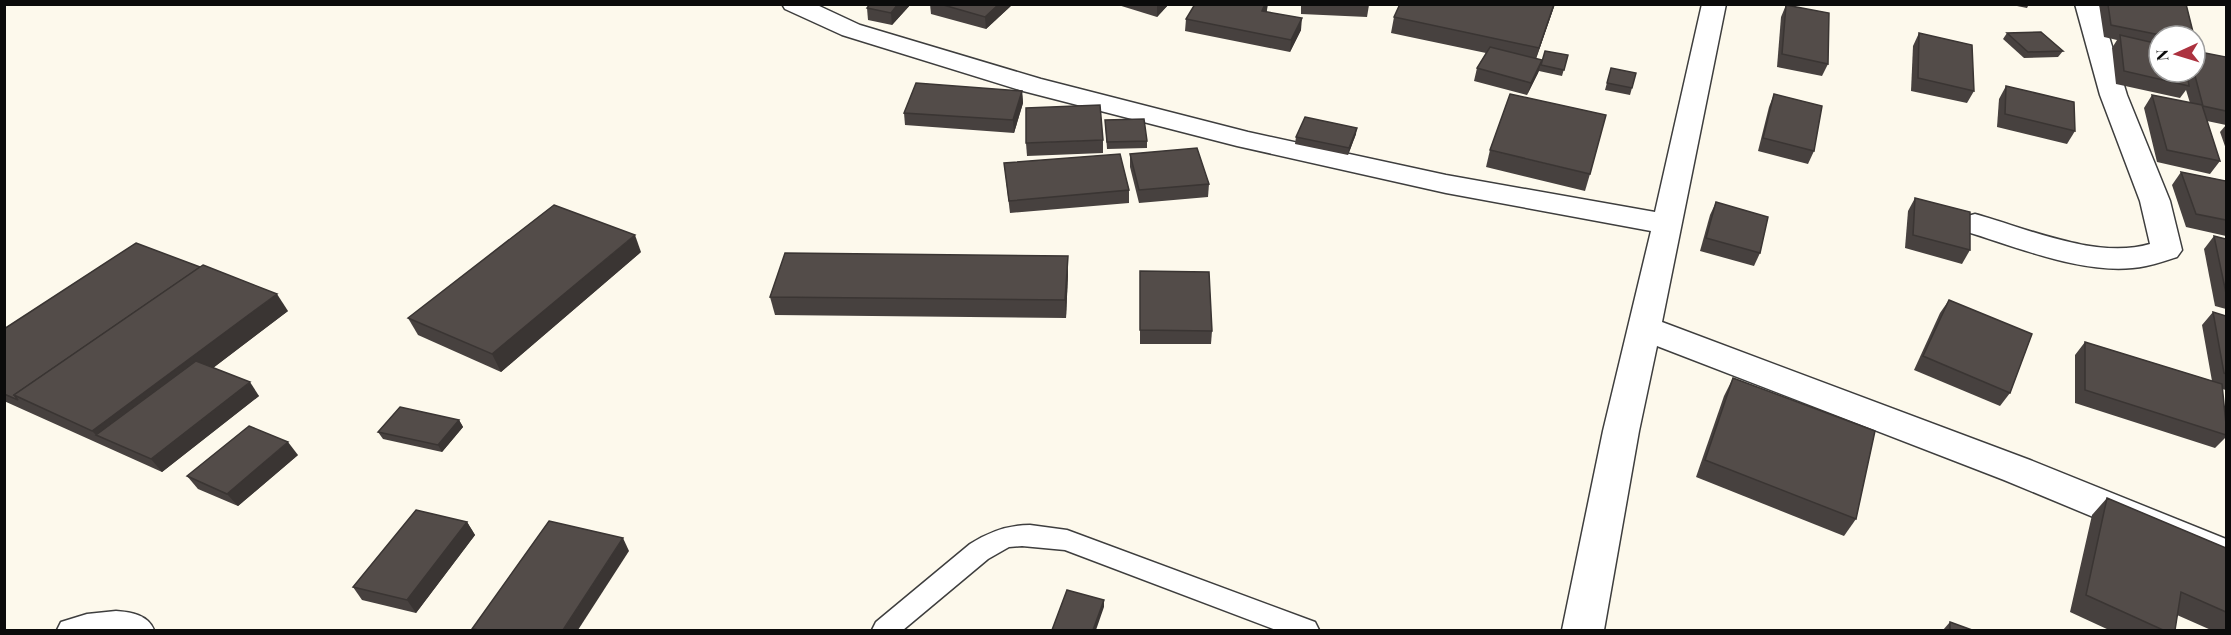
<svg xmlns="http://www.w3.org/2000/svg" width="2231" height="635" font-family="'Playfair Display',serif">
	<style>
		.lines { fill: none; stroke-linecap: round; stroke-linejoin: round }
		.service-casing { stroke: #3e3e3e; stroke-width: 3 }
		.minor-casing { stroke: #3e3e3e; stroke-width: 3 }
		.service { fill: #fff; fill-rule: evenodd }
		.minor { fill: #fff; fill-rule: evenodd }
		.wall { fill: #47413f }
		.shaded-wall { fill: #3a3533 }
		.building { fill: #534c49; stroke: #3a3533; stroke-width: 1.5 }
	</style>
	<rect width="100%" height="100%" fill="#fdf9ec"/>
	<g class="lines">
		<defs>
			<g id="service">
				<path d="M1030,525L1067,530L1315,622L1319,630H1276L1065,550L1022,546L1009,547L988,559L903,630H872L876,622L970,544C989,532 1007,525 1030,525Z"/>
				<path d="M116,611C131,612 148,615 154,630H57L61,622L87,614Z"/>
			</g>
			<g id="minor">
				<path d="M782,4H815L860,25L1041,79L1248,132L1446,175L1655,212L1702,4H1726L1662,322L2030,460L2226,539V572L2004,480L1657,346L1639,431L1604,630H1562L1603,431L1651,231L1446,193L1237,146L1023,91L842,35L785,9Z"/>
				<path d="M2075,4H2099L2127,95L2170,201L2182,250L2177,257C2167,260 2156,264 2146,266C2089,278 2018,247 1964,231L1960,224L1964,217L1975,214C2026,228 2097,260 2150,244L2140,201L2100,95Z"/>
			</g>
		</defs>
		<use href="#service" class="service-casing"/>
		<use href="#minor" class="minor-casing"/>
		<use href="#service" class="service"/>
		<use href="#minor" class="minor"/>
	</g>
	<g class="wall">
		<path d="M911,4L892,25L868,20L867,8Z"/>
		<path d="M930,4H1013L986,29L931,14Z"/>
		<path d="M1115,4H1169L1157,17Z"/>
		<path d="M1301,4H1369V5L1367,17L1301,14Z"/>
		<path d="M1555,4L1536,59L1541,60L1568,55L1562,76L1539,71L1527,95L1474,81L1477,68L1486,53L1391,33L1394,17Z"/>
		<path d="M2007,4H2029L2027,8Z"/>
		<path d="M2099,4H2186L2194,36H2159V72H2195L2226,57V149L2220,132L2226,125L2207,121L2220,161L2210,174L2157,162L2144,108L2152,95L2190,103L2186,90L2180,98L2116,84L2112,48L2117,40L2104,37Z"/>
		<path d="M1786,5L1828,64L1822,76L1777,67L1781,17Z"/>
		<path d="M1267,10V12L1301,30L1290,52L1185,31L1186,19Z"/>
		<path d="M1919,33L1974,91L1967,103L1911,91L1913,46Z"/>
		<path d="M2007,33L2063,51L2058,57L2024,58L2003,39Z"/>
		<path d="M1611,68L1632,88L1630,95L1605,90Z"/>
		<path d="M2006,86L2075,131L2067,144L1997,127L1999,99Z"/>
		<path d="M1022,91L1023,103L1014,133L905,125L904,113Z"/>
		<path d="M1774,94L1814,151L1808,164L1758,151L1769,107Z"/>
		<path d="M1105,120L1147,141V148L1107,149Z"/>
		<path d="M1356,134L1348,155L1295,144L1296,137Z"/>
		<path d="M1103,140V153L1027,156L1026,143Z"/>
		<path d="M1490,150L1590,174L1585,191L1486,167Z"/>
		<path d="M1130,154L1209,184L1208,197L1139,203L1130,167Z"/>
		<path d="M1004,163L1129,190V203L1010,213Z"/>
		<path d="M2181,172L2226,181V236L2186,227L2172,185Z"/>
		<path d="M1915,198L1970,250L1962,264L1905,248L1908,211Z"/>
		<path d="M1716,202L1760,253L1754,266L1700,251L1710,215Z"/>
		<path d="M2214,236L2226,239V309L2215,306L2204,249Z"/>
		<path d="M641,252L501,372L418,335L408,318Z"/>
		<path d="M1140,271L1212,331L1211,344H1140Z"/>
		<path d="M1068,274L1066,318L775,315L770,297Z"/>
		<path d="M1949,300L2010,393L2000,406L1914,370L1940,313Z"/>
		<path d="M288,311L213,368L259,396L162,472L4,401V329Z"/>
		<path d="M2213,312L2226,316V390L2222,389L2226,424V437L2215,448L2075,403V355L2085,342L2212,381L2202,325Z"/>
		<path d="M1733,378L1856,519L1844,536L1696,477L1724,396Z"/>
		<path d="M459,420L463,427L442,452L383,439L378,432Z"/>
		<path d="M298,455L238,506L198,489L187,476Z"/>
		<path d="M2107,498L2226,548V630H2211L2177,615L2175,630H2109L2070,612L2092,515Z"/>
		<path d="M467,522L475,535L416,613L362,600L353,587Z"/>
		<path d="M1950,622L1972,630H1943Z"/>
	</g>
	<g class="shaded-wall">
		<path d="M898,4H911L892,25L891,13Z"/>
		<path d="M999,4H1013L986,29L985,17Z"/>
		<path d="M1157,4H1169L1157,17Z"/>
		<path d="M1265,4H1268L1267,10L1261,23L1262,11Z"/>
		<path d="M1554,4H1555L1534,64L1539,48Z"/>
		<path d="M1302,18L1301,30L1290,52L1291,40Z"/>
		<path d="M1542,60L1538,73L1527,95L1531,83Z"/>
		<path d="M1022,91L1023,103L1014,133L1013,120Z"/>
		<path d="M1357,128L1356,134L1348,155L1349,148Z"/>
		<path d="M635,235L641,252L501,372L492,354Z"/>
		<path d="M1068,256V274L1066,318L1065,300Z"/>
		<path d="M277,294L288,311L114,443L96,435L92,431Z"/>
		<path d="M250,382L259,396L162,472L151,459Z"/>
		<path d="M459,420L463,427L442,452L438,445Z"/>
		<path d="M288,442L298,455L238,506L227,494Z"/>
		<path d="M467,522L475,535L416,613L407,600Z"/>
		<path d="M623,538L629,551L578,630H563Z"/>
		<path d="M1104,600V607L1096,630H1093Z"/>
	</g>
	<g class="building">
		<path d="M870,4H898L891,13L867,8Z"/>
		<path d="M940,4H999L985,17Z"/>
		<path d="M1195,4H1265L1262,11L1302,18L1291,40L1186,19Z"/>
		<path d="M1400,4H1554L1539,48L1394,17Z"/>
		<path d="M2108,4H2186L2194,36H2165L2111,25Z"/>
		<path d="M1786,5L1829,13L1828,64L1782,54Z"/>
		<path d="M2041,32L2063,51L2028,52L2007,33Z"/>
		<path d="M1919,33L1972,45L1974,91L1918,78Z"/>
		<path d="M2120,35L2159,44V72H2187L2189,86L2124,71Z"/>
		<path d="M1490,47L1542,60L1531,83L1477,68Z"/>
		<path d="M1545,51L1568,55L1564,70L1541,65Z"/>
		<path d="M2195,51L2226,57V111L2203,106L2194,72H2195Z"/>
		<path d="M1611,68L1636,73L1632,88L1607,83Z"/>
		<path d="M916,83L1022,91L1013,120L904,113Z"/>
		<path d="M2006,86L2074,102L2075,131L2005,114Z"/>
		<path d="M1510,94L1606,115L1590,174L1490,150Z"/>
		<path d="M1774,94L1822,106L1814,151L1763,138Z"/>
		<path d="M2152,95L2202,105L2220,161L2167,150Z"/>
		<path d="M1100,105L1103,140L1026,143V108Z"/>
		<path d="M1305,117L1357,128L1349,148L1296,137Z"/>
		<path d="M1144,119L1147,141L1107,142L1105,120Z"/>
		<path d="M1197,148L1209,184L1139,190L1130,154Z"/>
		<path d="M1120,154L1129,190L1009,201L1004,163Z"/>
		<path d="M2181,172L2226,181V220L2196,214Z"/>
		<path d="M1915,198L1970,212V250L1913,235Z"/>
		<path d="M1716,202L1768,217L1760,253L1706,238Z"/>
		<path d="M554,205L635,235L492,354L408,318Z"/>
		<path d="M2214,236L2226,239V293Z"/>
		<path d="M136,243L200,267L14,395L18,400L4,394V329Z"/>
		<path d="M785,253L1068,256L1065,300L770,297Z"/>
		<path d="M203,265L277,294L92,431L14,395Z"/>
		<path d="M1140,271L1209,272L1212,331L1140,330Z"/>
		<path d="M1949,300L2032,334L2010,393L1923,356Z"/>
		<path d="M2213,312L2226,316V374L2224,373Z"/>
		<path d="M2085,342L2222,384L2226,424V435L2085,390Z"/>
		<path d="M196,361L250,382L151,459L96,435Z"/>
		<path d="M1733,378L1875,431L1856,519L1705,460Z"/>
		<path d="M400,407L459,420L438,445L378,432Z"/>
		<path d="M249,426L288,442L227,494L187,476Z"/>
		<path d="M2107,498L2226,548V612L2181,592L2175,630H2163L2086,595Z"/>
		<path d="M416,510L467,522L407,600L353,587Z"/>
		<path d="M549,521L623,538L563,630H479L472,629Z"/>
		<path d="M1067,590L1104,600L1093,630H1052Z"/>
		<path d="M1950,622L1972,630H1950Z"/>
	</g>
	<rect width="2231" height="635" fill="none" stroke="#0b0b0b" stroke-width="12"/>
	<g transform="translate(2177 54) rotate(266)"><circle r="28" fill="#ffffff" stroke="#9d9d9d" stroke-width="1.5"/>
	<path d="M0-4.5L10 22L0 15L-10 22Z" fill="#ac323f"/>
	<text y="-9" font-size="16" font-weight="bold" text-anchor="middle" fill="#0b0b0b">N</text>
	</g>
</svg>
